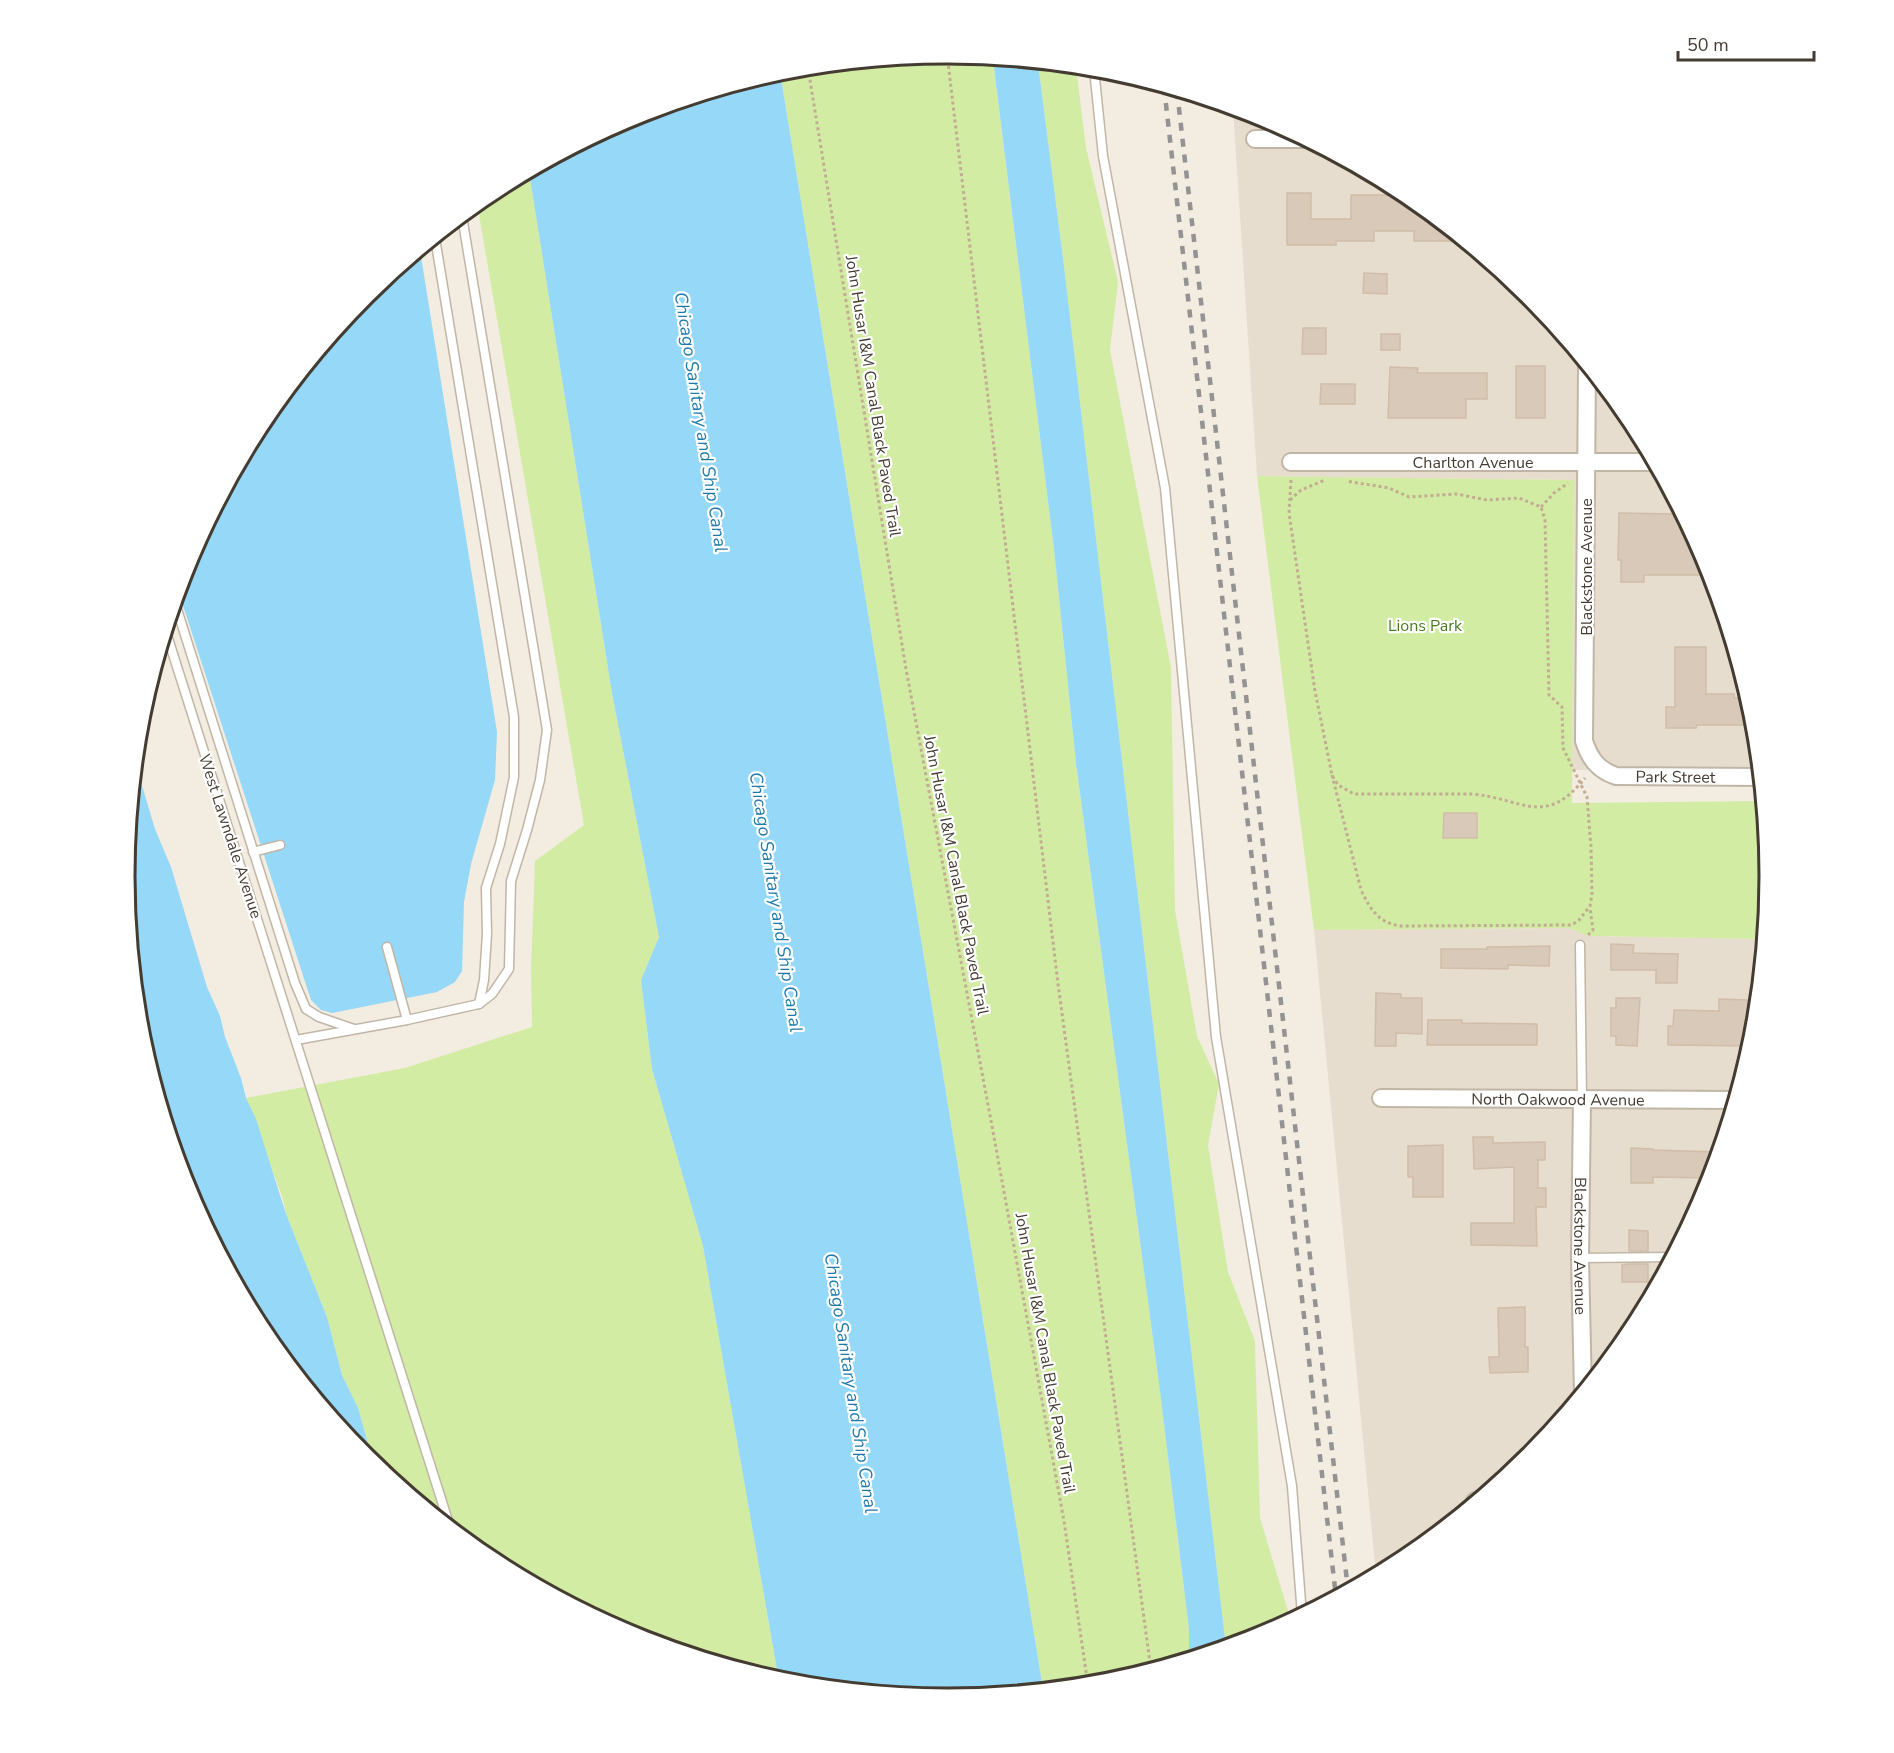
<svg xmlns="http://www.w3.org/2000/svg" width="1894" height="1753" font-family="'Nunito Sans',sans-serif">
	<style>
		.residential { fill: #e7ddce }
		.green { fill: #d2eca4 }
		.water { fill: #95d8f8 }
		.building { fill: #d8c9b8; stroke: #d1bda8; stroke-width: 1.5 }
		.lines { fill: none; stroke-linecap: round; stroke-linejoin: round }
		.lane-casing { stroke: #c1b6a6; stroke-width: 11 }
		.street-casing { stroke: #c1b6a6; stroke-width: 20 }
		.path { stroke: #c2ad92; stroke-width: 3; stroke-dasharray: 3 3; stroke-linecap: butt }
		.lane { stroke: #fff; stroke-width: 8 }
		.street { stroke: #fff; stroke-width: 16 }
		.rail { stroke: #939393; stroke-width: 4.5; stroke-dasharray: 8 8; stroke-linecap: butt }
		.labels { text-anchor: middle; stroke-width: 4.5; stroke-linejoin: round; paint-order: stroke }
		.street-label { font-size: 16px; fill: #443b31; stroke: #fff }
		.park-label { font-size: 16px; fill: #4a7b20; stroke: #fff }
		.water-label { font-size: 18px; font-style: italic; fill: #1f7aa9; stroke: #fff }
		.rim { fill: none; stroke: #443b31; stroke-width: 3 }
	</style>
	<rect width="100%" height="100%" fill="#f3ece1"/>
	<g class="residential">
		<path d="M1233,108L1262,117L1404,193L1529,295L1631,420L1707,562L1754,716L1759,768L1572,770L1574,480L1257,476Z"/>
		<path d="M1568,928L1589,936L1763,939L1754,1037L1707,1192L1631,1334L1528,1458L1404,1561L1376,1575L1314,930Z"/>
	</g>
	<g class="green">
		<path d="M947,54L993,59L1054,549L1076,763L1160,1391L1189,1629V1658L1107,1683L1043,1689L780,72Z"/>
		<path d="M1038,63L1076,67L1086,148L1118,282L1110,350L1171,668L1175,910L1197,1036L1219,1084L1208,1145L1228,1272L1255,1341L1260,1518L1291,1621L1261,1637L1226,1647L1064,266Z"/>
		<path d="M529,172L612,693L659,937L641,980L652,1069L703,1246L779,1681L632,1636L490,1560L379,1469L371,1454L358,1408L342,1375L327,1317L286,1214L283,1199L246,1098L405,1068L532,1027L531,968L535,861L584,825L477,203L490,192Z"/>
		<path d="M1257,476L1574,480L1572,803L1762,801L1769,877L1763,939L1589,936L1568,928L1314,930Z"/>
	</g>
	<g class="water">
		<path d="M993,59L1038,63L1064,266L1226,1647L1189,1658V1629L1160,1391L1076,763L1054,549Z"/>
		<path d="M780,72L1043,1689V1690L947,1699L779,1681L703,1246L652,1069L641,980L659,937L612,693L529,172L633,116Z"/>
		<path d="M420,250L497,732L495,780L471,864L464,902L462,971L455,982L437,992L332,1013L321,1010L311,1000L178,590L187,561L263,419L366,295Z"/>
		<path d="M135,771L143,789L155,829L171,867L207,987L220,1016L225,1037L241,1078L246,1098L256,1119L286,1214L327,1317L342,1375L358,1408L371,1454L379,1469L365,1458L263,1333L187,1191L140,1037L125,876Z"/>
	</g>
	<g class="building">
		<path d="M1287,193H1311V219H1351V195H1407L1463,241H1414V231H1374V241H1336V245H1287Z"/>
		<path d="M1364,273L1387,274V294L1363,293Z"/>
		<path d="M1303,328H1326V354H1302Z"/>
		<rect x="1381" y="334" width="19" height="16"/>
		<rect x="1516" y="366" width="29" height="52"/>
		<path d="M1390,367L1418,368L1417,373H1487V399H1466V418H1388Z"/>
		<path d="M1321,384H1355V404H1320Z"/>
		<path d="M1619,513L1681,514L1707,562L1711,575H1644V582H1621V560H1618Z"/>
		<path d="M1675,647H1706V694H1734V698H1748L1755,725H1697L1696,728H1666V707H1675Z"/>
		<path d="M1444,813H1477V838H1443Z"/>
		<path d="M1611,944L1634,945L1633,953L1678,954L1677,983H1656V970H1611Z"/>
		<path d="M1550,946L1549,966L1508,965V969L1441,968V949H1487V947Z"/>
		<path d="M1376,993L1401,994V998H1422V1034L1396,1033V1046H1375Z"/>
		<path d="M1616,998H1640L1637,1046L1616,1045V1036H1611V1008H1616Z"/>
		<path d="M1719,999L1748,1000L1747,1022H1755L1751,1046L1668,1045V1026H1673L1674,1010L1719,1011Z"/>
		<path d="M1428,1020H1462V1023L1537,1024V1045H1427Z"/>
		<path d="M1473,1137H1493V1143L1545,1142V1160H1538V1188H1546V1207H1536L1537,1246L1471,1245V1223H1514V1167L1474,1169Z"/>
		<path d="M1443,1145V1197H1413V1177H1408V1146Z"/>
		<path d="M1631,1148L1653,1149V1150L1719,1152L1711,1178L1653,1177V1183H1631Z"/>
		<path d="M1629,1230L1648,1231V1251H1629Z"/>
		<path d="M1629,1264H1648V1282H1622V1265Z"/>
		<path d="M1525,1307V1347H1528V1372L1490,1373L1489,1357H1499L1498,1308Z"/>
	</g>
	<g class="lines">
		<defs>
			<g id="lane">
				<path d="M1094,69L1103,156L1165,488L1216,1037L1292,1486L1302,1615"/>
				<path d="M435,238L514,717V777L500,844L486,888L487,934L484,980L479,1004"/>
				<path d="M175,603L295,983L306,1009L319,1017L354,1029"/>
				<path d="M166,632L450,1527"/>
				<path d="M253,852L280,845"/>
				<path d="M1580,945L1582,1100"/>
				<path d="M387,947L407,1020"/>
				<path d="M296,1040L407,1020L479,1004L492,994L509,969L511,881L527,830L540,780L547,730L462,216"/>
				<path d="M1580,1258L1672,1257"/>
			</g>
			<g id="street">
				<path d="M1255,139H1304"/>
				<path id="s1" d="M1587,366L1584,741C1590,759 1598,770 1616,776L1760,777"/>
				<path id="s2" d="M1291,462H1654"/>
				<path id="s3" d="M1381,1098L1734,1100"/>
				<path id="s4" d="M1582,1100L1580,1258L1583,1392"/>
				<path d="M1475,1501L1476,1502"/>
			</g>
		</defs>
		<use href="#lane" class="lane-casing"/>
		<use href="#street" class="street-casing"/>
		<g class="path">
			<path d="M947,54L1058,984L1151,1670"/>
			<path d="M808,68L906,669L992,1126L1064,1521L1088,1685"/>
			<path d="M1291,480L1289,513L1315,691L1332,775L1338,785L1354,794H1473C1523,799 1545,828 1585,778"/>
			<path d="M1290,500L1301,490L1325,480"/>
			<path d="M1541,507L1554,493L1568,483"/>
			<path d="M1332,775L1361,890C1370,909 1379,924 1402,926L1572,925L1579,920L1590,906L1592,894L1591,847L1587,797L1563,748L1562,707L1549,695L1545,520L1541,507L1519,498L1487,500L1456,494L1409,497L1389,488L1346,481"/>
			<path d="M1588,935L1593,930L1590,908"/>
		</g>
		<use href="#lane" class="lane"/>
		<use href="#street" class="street"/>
		<g class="rail">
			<path d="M1164,87L1336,1597"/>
			<path d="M1177,91L1348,1590"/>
		</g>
	</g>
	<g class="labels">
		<g class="street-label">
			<text transform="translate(874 396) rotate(81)" y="6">John Husar I&amp;M Canal Black Paved Trail</text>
			<text dy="6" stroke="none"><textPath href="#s2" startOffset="182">Charlton Avenue</textPath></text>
			<text transform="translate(1586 567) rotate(-90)" y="6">Blackstone Avenue</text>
			<text dy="6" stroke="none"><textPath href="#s1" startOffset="484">Park Street</textPath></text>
			<text transform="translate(231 836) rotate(72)" y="6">West Lawndale Avenue</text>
			<text transform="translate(957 875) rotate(79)" y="6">John Husar I&amp;M Canal Black Paved Trail</text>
			<text dy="6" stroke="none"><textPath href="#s3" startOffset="177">North Oakwood Avenue</textPath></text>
			<text dy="6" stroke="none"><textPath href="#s4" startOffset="146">Blackstone Avenue</textPath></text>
			<text transform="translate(1046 1353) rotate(80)" y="6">John Husar I&amp;M Canal Black Paved Trail</text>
		</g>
		<g class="park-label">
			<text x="1425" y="631">Lions Park</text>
		</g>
		<g class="water-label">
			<text transform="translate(701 422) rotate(81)" y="6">Chicago Sanitary and Ship Canal</text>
			<text transform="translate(776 902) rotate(81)" y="6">Chicago Sanitary and Ship Canal</text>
			<text transform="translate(851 1383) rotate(81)" y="6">Chicago Sanitary and Ship Canal</text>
		</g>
	</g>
	<path d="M0 0H1894V1753H0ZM135 876a812 812 0 1 1 1624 0a812 812 0 1 1-1624 0Z" fill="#fff" fill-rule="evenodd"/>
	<path class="rim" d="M135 876a812 812 0 1 1 1624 0a812 812 0 1 1-1624 0Z"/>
	<path d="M1678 51v9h136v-9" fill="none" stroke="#443b31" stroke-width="3"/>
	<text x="1687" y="51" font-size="18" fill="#443b31" stroke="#ffffff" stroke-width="4.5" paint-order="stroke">50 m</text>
</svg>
